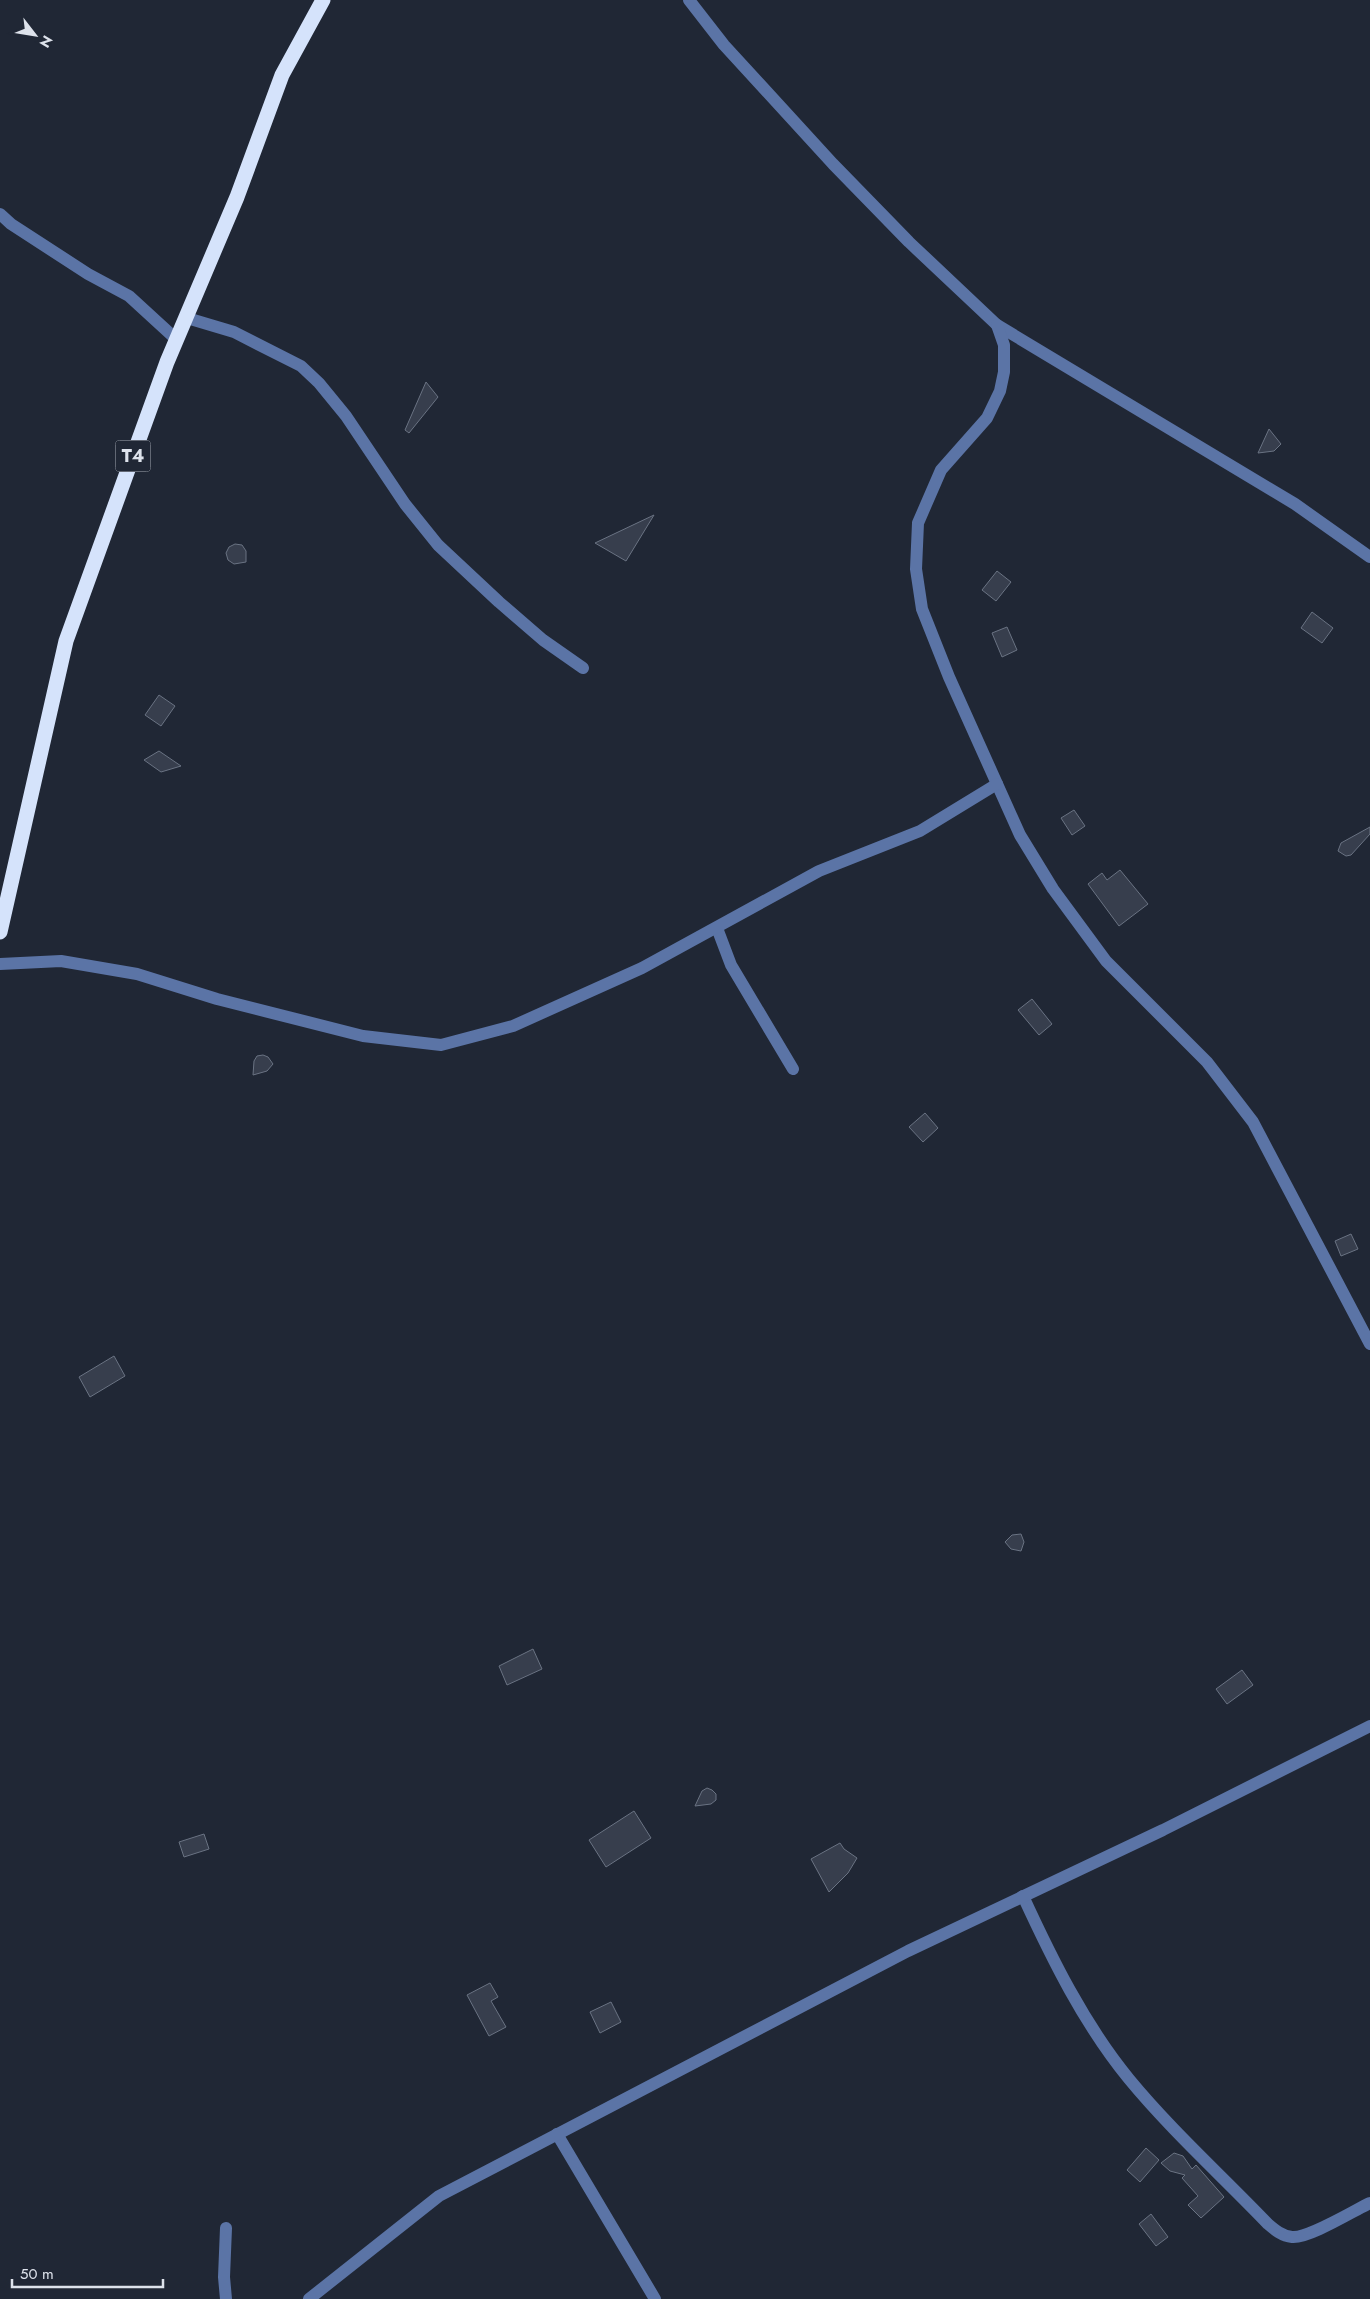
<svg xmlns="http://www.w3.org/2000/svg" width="1370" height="2299" font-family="Jost,sans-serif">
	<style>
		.building { fill: #373e4d; stroke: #6a7383 }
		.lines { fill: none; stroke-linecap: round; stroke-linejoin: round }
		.minor { stroke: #5b74a6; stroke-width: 12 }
		.highway { stroke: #d5e3fb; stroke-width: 15 }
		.labels { text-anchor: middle; stroke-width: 4.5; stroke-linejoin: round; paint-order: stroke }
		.shield { fill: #202735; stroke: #a4aab4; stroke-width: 1 }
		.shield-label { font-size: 18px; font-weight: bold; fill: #dde2eb }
	</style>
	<rect width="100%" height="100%" fill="#202735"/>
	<g class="building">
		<path d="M426,382L438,397L409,433L405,430Z"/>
		<path d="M1269,429L1281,444L1274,451L1258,453Z"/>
		<path d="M654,515L626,561L595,543Z"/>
		<path d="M235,544L242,545L246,551V562L234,564L228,560L226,553L229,547Z"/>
		<path d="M997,571L1011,582L996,601L982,590Z"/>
		<path d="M1312,612L1333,628L1322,643L1301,628Z"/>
		<path d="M1007,627L1017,650L1002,657L992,633Z"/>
		<path d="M159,695L175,706L161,726L145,715Z"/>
		<path d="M159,751L181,766L161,772L144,760Z"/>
		<path d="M1074,810L1085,826L1072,835L1061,818Z"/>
		<path d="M1370,827V834L1351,855L1346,856L1338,851L1341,843Z"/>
		<path d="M1120,870L1148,904L1119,926L1088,884L1102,873L1107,880Z"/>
		<path d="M1032,999L1052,1024L1039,1035L1018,1010Z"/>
		<path d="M263,1055L268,1057L273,1064L267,1071L253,1075L254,1061L257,1056Z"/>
		<path d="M925,1113L938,1128L923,1142L909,1127Z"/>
		<path d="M1351,1234L1358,1249L1341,1256L1335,1241Z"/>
		<path d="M114,1356L125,1376L90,1397L79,1377Z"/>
		<path d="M1021,1534L1024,1542L1021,1551L1011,1549L1005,1542L1012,1535Z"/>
		<path d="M533,1649L542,1669L507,1685L499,1666Z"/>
		<path d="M1242,1670L1253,1685L1227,1704L1216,1689Z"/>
		<path d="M707,1788L712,1790L716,1794V1800L711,1804L695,1806L702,1791Z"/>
		<path d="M634,1811L651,1838L606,1867L589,1840Z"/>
		<path d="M204,1834L209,1849L184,1857L179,1842Z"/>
		<path d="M840,1843L844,1849L857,1858L848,1873L829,1892L811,1859Z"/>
		<path d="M490,1983L498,1997L491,2001L506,2027L489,2036L467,1995Z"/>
		<path d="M611,2002L621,2022L600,2033L590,2012Z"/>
		<path d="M1146,2148L1159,2160L1140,2182L1127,2170Z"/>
		<path d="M1174,2153L1183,2156L1192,2169L1196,2165L1224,2197L1201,2218L1188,2205L1198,2196L1182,2178L1185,2175L1170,2171L1161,2163Z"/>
		<path d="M1151,2214L1168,2237L1156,2246L1139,2224Z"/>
	</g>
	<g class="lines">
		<g class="minor">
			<path d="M689,0L724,45L833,164L909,242L997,325L1295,504L1370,557"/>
			<path d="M0,214L11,224L88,274L129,296L177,340"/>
			<path d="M187,318L234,332L301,366L319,383L346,416L405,504L438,545L499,602L543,640L583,668"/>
			<path d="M997,325L1004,345V372L1000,391L987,418L941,470L918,523L916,569L922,609L949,677L1020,835L1053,889L1106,961L1207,1062L1253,1122L1370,1344"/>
			<path d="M717,928L731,965L793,1069"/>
			<path d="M0,964L61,961L137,974L217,999L363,1036L441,1045L513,1026L642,968L819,871L920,831L997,784"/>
			<path d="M1023,1896C1052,1959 1084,2024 1129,2079C1171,2130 1222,2176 1268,2224C1275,2230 1282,2236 1292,2237C1308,2239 1353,2211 1370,2203"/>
			<path d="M557,2134L655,2299"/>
			<path d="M226,2299L224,2277L226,2228"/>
			<path d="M309,2299L439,2196L908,1951L1163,1830L1370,1726"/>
		</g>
		<path class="highway" d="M0,932L66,641L167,362L237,197L282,75L323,0"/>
	</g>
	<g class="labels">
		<rect class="shield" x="115.5" y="440.5" width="35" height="31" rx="4"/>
		<g class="shield-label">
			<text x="133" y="462">T4</text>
		</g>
	</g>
	<g transform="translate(35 35) rotate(121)" stroke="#202735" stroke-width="4" paint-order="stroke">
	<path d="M0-4L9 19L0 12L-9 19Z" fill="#dde2eb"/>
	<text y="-8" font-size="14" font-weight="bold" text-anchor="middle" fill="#dde2eb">N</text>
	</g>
	<path d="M12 2279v8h151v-8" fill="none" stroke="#dde2eb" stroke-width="2.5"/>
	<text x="20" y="2279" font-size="15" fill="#dde2eb" stroke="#202735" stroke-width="4" paint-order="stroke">50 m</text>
</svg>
